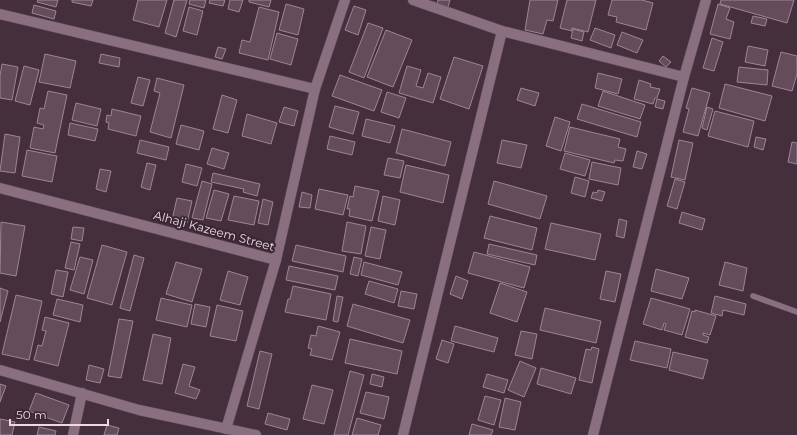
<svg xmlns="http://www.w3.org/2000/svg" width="797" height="435" font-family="Montserrat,sans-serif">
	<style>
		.building { fill: #644c5b; stroke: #9f8495 }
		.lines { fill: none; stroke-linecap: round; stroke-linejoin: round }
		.service-casing { stroke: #604d59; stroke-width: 6 }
		.minor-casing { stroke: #604d59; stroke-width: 11 }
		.service { stroke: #896f7f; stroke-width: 5.5 }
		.minor { stroke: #896f7f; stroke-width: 10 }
		.labels { text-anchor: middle; stroke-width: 4; stroke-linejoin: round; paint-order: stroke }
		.street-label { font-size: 12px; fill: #e9dae3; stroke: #3a2533 }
	</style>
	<rect width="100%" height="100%" fill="#452f3d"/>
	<g class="building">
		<path d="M38,0H58L56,7L37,2Z"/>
		<path d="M72,0H93L91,6L72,2Z"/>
		<path d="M138,0H167L159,27L133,20Z"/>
		<path d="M174,0H187L176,37L165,33Z"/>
		<path d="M190,0H206L204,8L189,4Z"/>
		<path d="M210,0H225L223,6L209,3Z"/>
		<path d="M230,0H243L239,12L228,9Z"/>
		<path d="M249,0H271L269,7L249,2Z"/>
		<path d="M438,0H450L448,7L437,4Z"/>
		<path d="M530,0H558L553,21L547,20L543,34L525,30Z"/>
		<path d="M567,0H596L588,32L572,28V31L560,28Z"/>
		<path d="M612,0H642L653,3L646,30L616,22L617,17L608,15Z"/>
		<path d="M721,0H794L787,23L720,4Z"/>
		<path d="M286,4L304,9L298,35L279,30Z"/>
		<path d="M718,4L730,8L726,19L734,22L730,39L710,34Z"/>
		<path d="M34,5L56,11L54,19L32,13Z"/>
		<path d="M354,6L366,10L358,35L345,30Z"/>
		<path d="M189,7L203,11L197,35L183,31Z"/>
		<path d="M259,7L279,12L268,60L239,53L242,40L250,42Z"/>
		<path d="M753,16L767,19L765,26L751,23Z"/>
		<path d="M368,23L383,28L364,78L349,72Z"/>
		<path d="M595,28L615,35L611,48L590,40Z"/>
		<path d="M573,29L584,32L582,41L571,38Z"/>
		<path d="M386,30L412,40L393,87L367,77Z"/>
		<path d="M622,32L643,40L637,53L617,45Z"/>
		<path d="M277,33L298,39L291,65L270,59Z"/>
		<path d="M712,38L723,42L714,71L703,68Z"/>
		<path d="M748,46L768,50L765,66L745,62Z"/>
		<path d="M218,47L226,49L222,59L215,57Z"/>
		<path d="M781,52L797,56V74L792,91L772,86Z"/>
		<path d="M45,54L76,61L70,88L39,82Z"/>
		<path d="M101,54L120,58L119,67L99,63Z"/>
		<path d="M663,56L671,62L666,67L659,61Z"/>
		<path d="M454,57L483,66L469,109L440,99Z"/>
		<path d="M2,64L18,67L12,100L0,98V76Z"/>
		<path d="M24,66L39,70L30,105L15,101Z"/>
		<path d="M407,66L421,70L416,86L423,88L428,73L441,77L433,103L399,93Z"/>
		<path d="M739,67L768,70L767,85L737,82Z"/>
		<path d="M598,73L622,79L618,94L595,88Z"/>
		<path d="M340,75L382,90L374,111L332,96Z"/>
		<path d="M138,77L150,80L143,106L131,103Z"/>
		<path d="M157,78L184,85L171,138L150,132L160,93L154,91Z"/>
		<path d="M639,80L651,84L650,87L660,89L657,98H655L653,104L634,99Z"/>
		<path d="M725,84L772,96L765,121L719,108Z"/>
		<path d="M521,88L539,93L535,106L517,100Z"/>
		<path d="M692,88L710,93L698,136L683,132L689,109L686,108Z"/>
		<path d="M48,91L67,95L55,153L30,148L34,127L43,129L44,125L37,123L40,108L44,109Z"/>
		<path d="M603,91L645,105L640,119L598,106Z"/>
		<path d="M387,92L406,98L399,118L381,112Z"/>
		<path d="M222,95L237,100L228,133L213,129Z"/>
		<path d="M657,99L665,101L663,109L655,107Z"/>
		<path d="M76,103L101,109L97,126L72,120Z"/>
		<path d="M582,104L641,122L637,137L577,119Z"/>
		<path d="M335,106L359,112L353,134L329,127Z"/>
		<path d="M284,107L298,111L294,126L279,122Z"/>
		<path d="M707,107L713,109L707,130L702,128Z"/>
		<path d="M112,109L141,116L136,136L108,129L109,123L106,122L107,115L111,116Z"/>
		<path d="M715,111L754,121L748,147L708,136Z"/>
		<path d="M247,114L277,123L271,144L242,136Z"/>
		<path d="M555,117L570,122L561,151L546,146Z"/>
		<path d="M366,119L395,126L390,143L362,136Z"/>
		<path d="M70,123L98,129L95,141L68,135Z"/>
		<path d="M181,125L204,131L199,150L176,144Z"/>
		<path d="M570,127L620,139L618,147L626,149L623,161L615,160L614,163L564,151Z"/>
		<path d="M402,129L451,142L445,166L396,153Z"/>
		<path d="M5,134L20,137L15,173L0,171Z"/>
		<path d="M330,136L355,142L352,155L327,149Z"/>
		<path d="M756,137L766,139L763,150L754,147Z"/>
		<path d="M140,140L169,147L166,160L137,153Z"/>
		<path d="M502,140L527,145L521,168L497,163Z"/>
		<path d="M679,140L693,143L685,180L671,177Z"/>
		<path d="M792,142L797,143V164L788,162Z"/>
		<path d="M212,148L229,153L224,169L207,164Z"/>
		<path d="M27,150L57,156L52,182L22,176Z"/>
		<path d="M637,151L647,154L642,169L633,167Z"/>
		<path d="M565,153L590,160L585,176L560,169Z"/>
		<path d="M388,158L404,161L400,178L384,175Z"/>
		<path d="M592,162L621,168L618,185L589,179Z"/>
		<path d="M147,163L156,165L150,190L141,187Z"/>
		<path d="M186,164L202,168L197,186L182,182Z"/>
		<path d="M406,165L449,175L443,203L400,192Z"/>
		<path d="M100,169L111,171L106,192L96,189Z"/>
		<path d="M213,173L260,184L257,196L243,192L244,189L211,182Z"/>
		<path d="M575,177L589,181L585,197L571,193Z"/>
		<path d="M675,179L685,182L677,209L667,206Z"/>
		<path d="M202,181L212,184L203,220L192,218Z"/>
		<path d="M494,181L547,196L540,219L488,204Z"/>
		<path d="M355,186L379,191L372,221L349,216L350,209H347L350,196L353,197Z"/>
		<path d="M319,189L348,195L343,215L315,209Z"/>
		<path d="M214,190L229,194L221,221L206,218Z"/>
		<path d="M598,190L605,192L602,201L591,198L593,192L597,193Z"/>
		<path d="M302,192L312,195L310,208L299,207Z"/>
		<path d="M234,196L259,201L254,225L228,220Z"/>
		<path d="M383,196L400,200L395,225L378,221Z"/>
		<path d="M177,198L192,201L187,223L172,220Z"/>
		<path d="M263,199L273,202L268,225L258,223Z"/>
		<path d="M682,212L705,219L702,230L679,223Z"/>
		<path d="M490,216L537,228L532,250L484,238Z"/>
		<path d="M619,219L627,221L624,238L616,236Z"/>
		<path d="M1,222L25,226L16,276L0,273Z"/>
		<path d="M347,222L366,226L361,254L342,251Z"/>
		<path d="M551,223L601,234L595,260L545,249Z"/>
		<path d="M73,227L84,228L82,241L71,239Z"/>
		<path d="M371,227L386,230L380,259L365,256Z"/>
		<path d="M71,242L80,244L74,270L65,268Z"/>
		<path d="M489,244L537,255L535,265L487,254Z"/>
		<path d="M102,245L127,252L112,305L87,298Z"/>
		<path d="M296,245L346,256L343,272L292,261Z"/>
		<path d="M474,252L530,267L524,288L468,273Z"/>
		<path d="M134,255L144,258L130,311L120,308Z"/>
		<path d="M80,257L93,260L84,294L70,290Z"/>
		<path d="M354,257L362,259L358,276L350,274Z"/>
		<path d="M176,262L202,269L192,302L166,294Z"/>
		<path d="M364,262L402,272L398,285L361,275Z"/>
		<path d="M725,262L747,268L743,291L719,285Z"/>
		<path d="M289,266L338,276L335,290L286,280Z"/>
		<path d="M656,269L689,278L682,299L651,291Z"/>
		<path d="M56,270L68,272L63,297L51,294Z"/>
		<path d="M228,271L248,277L240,305L220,300Z"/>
		<path d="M606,271L621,274L615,302L600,299Z"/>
		<path d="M456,276L468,281L462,299L450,294Z"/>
		<path d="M369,281L398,289L394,303L365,294Z"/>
		<path d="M500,283L527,292L517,322L490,313Z"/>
		<path d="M293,286L331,294L326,320L285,312L288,299H290Z"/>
		<path d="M0,288L8,291L0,322Z"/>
		<path d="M401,291L417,294L414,309L398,306Z"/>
		<path d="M16,295L42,301L29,360L2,354Z"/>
		<path d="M337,296L343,297L338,322L333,321Z"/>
		<path d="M715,296L746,304L744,315L723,310L722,316L711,313Z"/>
		<path d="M161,298L192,305L187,327L156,320Z"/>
		<path d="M651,298L690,309L682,335L664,330L666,324L664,323L662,330L643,324Z"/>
		<path d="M57,299L83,305L80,322L53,315Z"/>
		<path d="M195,304L210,307L206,327L191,324Z"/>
		<path d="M353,304L410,320L403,343L347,326Z"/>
		<path d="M217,305L243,311L236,341L210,336Z"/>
		<path d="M545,308L601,321L596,343L540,330Z"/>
		<path d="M695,310L716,316L710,335L703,333V335L709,337L707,343L685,337L692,311L695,312Z"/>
		<path d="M45,317L69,323L58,366L34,360L38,345L42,346L46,331L42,330Z"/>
		<path d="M119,319L133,321L121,378L108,376Z"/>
		<path d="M318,326L340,332L332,360L310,355L312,349L308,348L311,335L316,336Z"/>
		<path d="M455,326L498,338L494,352L451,341Z"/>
		<path d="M521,331L537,334L532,359L515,355Z"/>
		<path d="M153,334L171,338L162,384L143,380Z"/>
		<path d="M350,339L402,351L397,374L345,363Z"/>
		<path d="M442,340L454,344L448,363L436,359Z"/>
		<path d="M635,341L671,349L667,368L630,360Z"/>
		<path d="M592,347L599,349L592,383L579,380L586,349L591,350Z"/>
		<path d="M260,351L272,354L259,409L247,406Z"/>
		<path d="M673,352L708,360L703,379L669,370Z"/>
		<path d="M520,361L536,368L524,397L508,390Z"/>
		<path d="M183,364L195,367L189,386L200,390L196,399L175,393Z"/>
		<path d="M89,365L104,369L100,383L86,380Z"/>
		<path d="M541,368L576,378L571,394L537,384Z"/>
		<path d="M350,371L364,375L348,435H334Z"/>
		<path d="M372,374L384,377L382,387L370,384Z"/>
		<path d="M487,374L508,380L504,393L483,387Z"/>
		<path d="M0,384L6,386L0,402Z"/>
		<path d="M312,385L333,390L324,424L303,419Z"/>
		<path d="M366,392L389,397L384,419L360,413Z"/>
		<path d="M36,393L69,405L62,423L29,411Z"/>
		<path d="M485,396L501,400L494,425L478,420Z"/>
		<path d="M505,398L521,402L515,430L499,427Z"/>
		<path d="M268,413L290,419L287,430L265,424Z"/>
		<path d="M357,418L381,425L378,435H352Z"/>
		<path d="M0,419L15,422L12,435H0Z"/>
		<path d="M472,424L493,430L491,435H469Z"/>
		<path d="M107,425L119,428L117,435H104Z"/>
		<path d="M39,427L56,431L55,435H37Z"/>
	</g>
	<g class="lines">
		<defs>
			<path id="service" d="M753,296L797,312"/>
			<g id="minor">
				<path d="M413,0L502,31L684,77"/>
				<path d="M0,14L315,89"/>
				<path d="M0,188L276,260L226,429"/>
				<path d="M276,260L315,89L345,0"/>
				<path d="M0,370L139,410L256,435"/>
				<path d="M73,435L82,393"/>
				<path d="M403,435L502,31"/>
				<path d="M593,435L684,77L706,0"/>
			</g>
		</defs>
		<use href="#service" class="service-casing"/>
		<use href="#minor" class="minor-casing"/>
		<use href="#service" class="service"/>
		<use href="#minor" class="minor"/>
	</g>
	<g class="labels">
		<g class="street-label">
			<text transform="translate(214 231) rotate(15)" y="4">Alhaji Kazeem Street</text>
		</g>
	</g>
	<path d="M10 419v6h98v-6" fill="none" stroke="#e9dae3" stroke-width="2"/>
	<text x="16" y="419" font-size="12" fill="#e9dae3" stroke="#3a2533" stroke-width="3" paint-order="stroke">50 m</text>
</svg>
